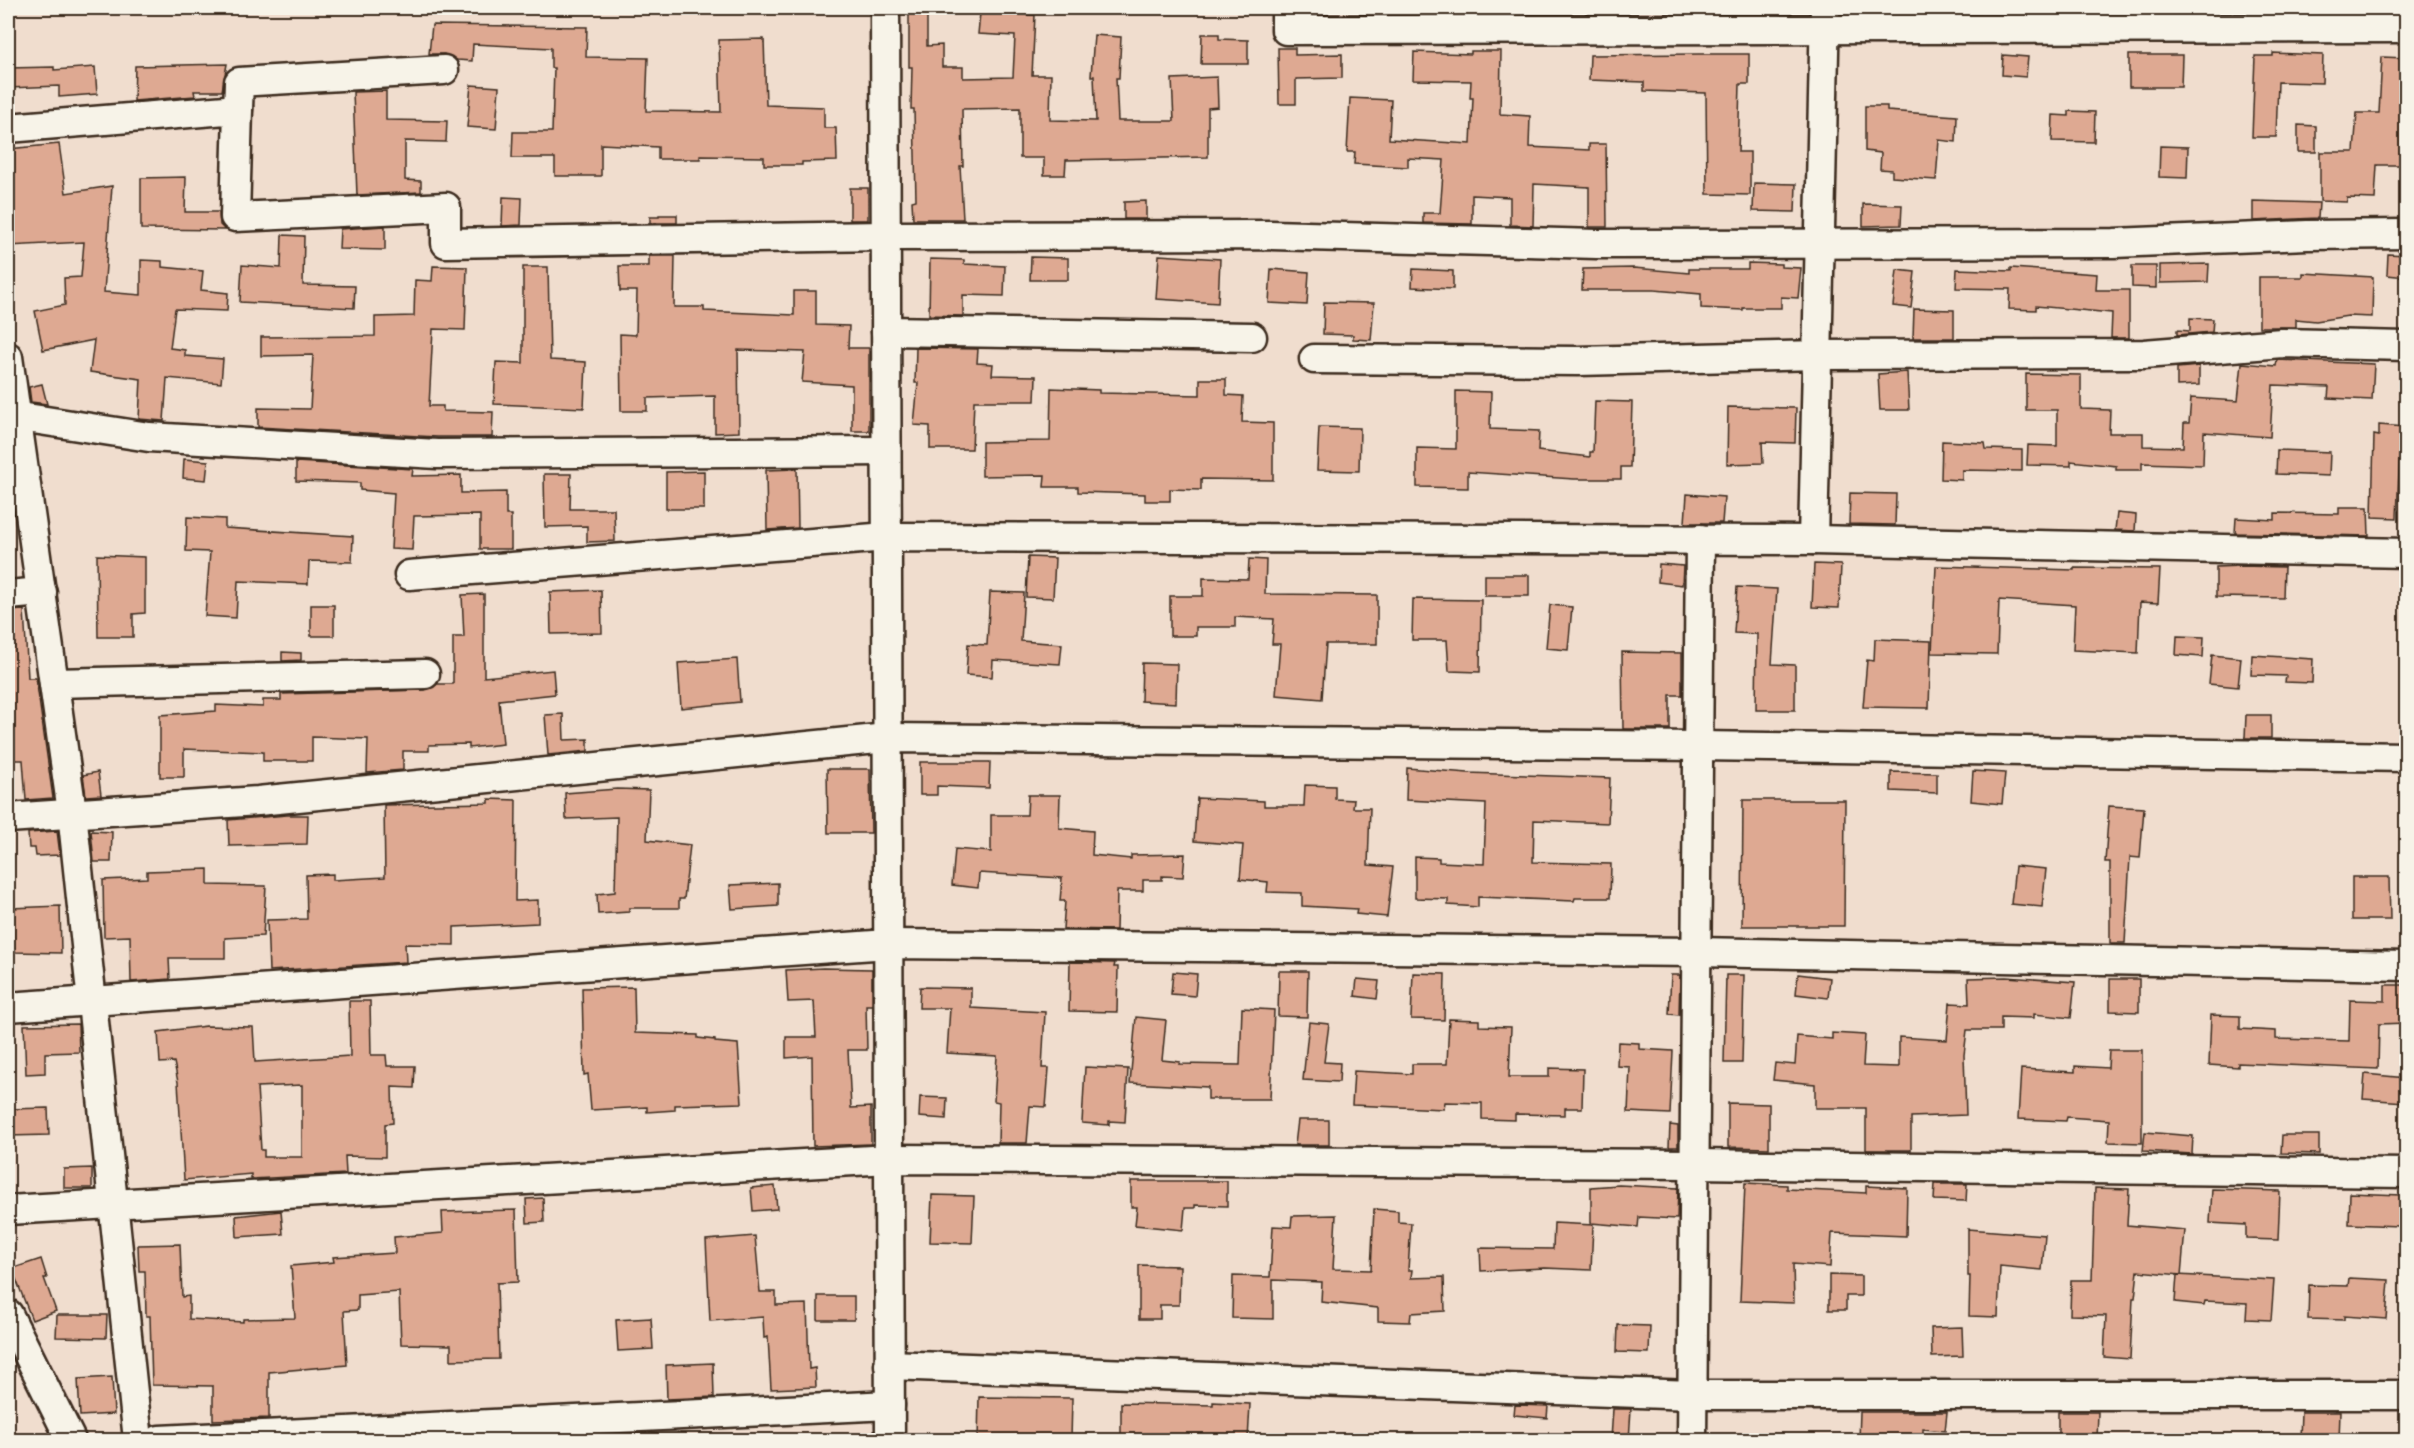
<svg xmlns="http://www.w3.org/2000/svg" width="2414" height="1448" font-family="'Gochi Hand',sans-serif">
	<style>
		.building { fill: #dea992; stroke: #3b2a1e; stroke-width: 1.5; fill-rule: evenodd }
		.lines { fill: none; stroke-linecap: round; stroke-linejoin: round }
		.minor-casing { stroke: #3b2a1e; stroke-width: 33 }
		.minor { stroke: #f7f3e8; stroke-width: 28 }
	</style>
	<rect width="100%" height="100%" fill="#f0ddce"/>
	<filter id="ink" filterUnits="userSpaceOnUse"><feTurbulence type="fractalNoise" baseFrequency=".0167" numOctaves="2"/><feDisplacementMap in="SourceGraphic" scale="12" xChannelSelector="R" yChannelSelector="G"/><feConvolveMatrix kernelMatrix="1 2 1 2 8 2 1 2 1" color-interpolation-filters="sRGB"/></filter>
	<g filter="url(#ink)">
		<g class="building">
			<path d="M980,13L1035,15L1032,75H1051L1050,120L1096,121L1094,76H1091L1094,35L1121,37L1119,78H1116L1118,121H1174L1172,79L1217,77L1218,107L1208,108V157L1066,160L1065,175H1044V158H1020V108L962,109L963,166H960L963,219H913L912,201L916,200L914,109H911L912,67H909V14H927V46L942,45V67H963V78L1013,77L1015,36L978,34Z"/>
			<path d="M432,25L587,27L586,57L648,58L646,111L721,112L719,40L764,39L766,105L824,107V128H836L837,161L802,162V165H764V157L700,156V159H658V147L601,144V176H555V158H512L513,132H552L554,68H551V48L473,44L472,61L457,60L444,54H429Z"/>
			<path d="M1202,34H1219V39L1248,40V64H1201Z"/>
			<path d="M1278,48H1295V55L1342,54V78L1296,79V104H1279Z"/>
			<path d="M1471,51H1501L1500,114L1530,116L1529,147L1589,150V144H1606L1607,227H1589V187L1534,184L1533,226L1510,225V197L1472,195V224L1423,223V213H1440L1444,160L1408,158V167L1354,164L1355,152H1347L1350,98L1391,100L1389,139L1471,144L1473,98H1470L1471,81L1413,80L1414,52L1471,54Z"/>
			<path d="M2273,53L2323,55L2322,83L2278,82L2276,137H2252L2255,56H2273Z"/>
			<path d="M1699,54H1749V84H1740L1738,152H1750V195L1707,194L1706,93L1644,91V82L1589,80L1590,55Z"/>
			<path d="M2003,55L2028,57L2026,77L2002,75Z"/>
			<path d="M2129,55H2182L2181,87H2129Z"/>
			<path d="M2382,57L2406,58L2403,140H2406V165H2377L2375,199L2347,198V202L2320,201V152H2354L2357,113H2379Z"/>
			<path d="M227,64L222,91H194L195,96L134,101L135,66Z"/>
			<path d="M54,67V70L95,67L97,94L59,97V86L8,88V68Z"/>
			<path d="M471,85L499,87L496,129L467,127Z"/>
			<path d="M386,91V120L447,121L446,142L405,141V180L421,181V192L357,195L353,92Z"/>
			<path d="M1865,106H1887V111L1957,116L1956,142L1939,140L1936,180L1892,177V170L1880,169L1881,153L1865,151Z"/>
			<path d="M2069,111L2095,112L2094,142L2052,141L2053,115L2069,116Z"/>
			<path d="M2298,125L2316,126V152H2298Z"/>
			<path d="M59,144L66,193L112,186L104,292L141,295V260L162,261V267L203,271L201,290L228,293L227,311L175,309L170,348L185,350V356L223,359L221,383L167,378L164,421L139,419L141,379L90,372L94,340L43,350L35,311L65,305L64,278L81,277L84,242L8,246V149Z"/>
			<path d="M2160,146L2188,147L2187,178L2159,177Z"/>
			<path d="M186,177L185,212H219L220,225L225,230L141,229V178Z"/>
			<path d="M1754,183L1796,184L1795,212L1753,211Z"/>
			<rect x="850" y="188" width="18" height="32"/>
			<path d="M503,197L522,198L521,225L502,226Z"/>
			<path d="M1146,201V219H1124V202Z"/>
			<path d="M2253,201L2319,203L2318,218L2253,221Z"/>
			<path d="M1863,204L1902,205L1901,225L1863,226Z"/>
			<path d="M659,215H677V223H650V217H659Z"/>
			<path d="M385,226V250L339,249L340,229Z"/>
			<path d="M282,235L304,236L303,285L355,286L354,308L240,302L242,265L281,268Z"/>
			<path d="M2388,254L2406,255V277L2387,275Z"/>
			<path d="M1159,255L1220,259L1218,303L1156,299Z"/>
			<path d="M649,256H675L674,307H704V311L794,315V291H816V325L849,326L848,348H869V431H852V385L802,382L805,352L738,350L739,432L715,433V396L647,398V411H621L620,334L636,335L637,291H620L619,266H649Z"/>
			<path d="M1031,257L1068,258V280H1030Z"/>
			<path d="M930,259L964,260V264L1005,266L1004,296L963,295V316L929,315Z"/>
			<path d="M1748,263L1781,264V267L1801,268L1798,298L1781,297V308H1743V310L1701,308V294L1654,290H1582L1583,269L1634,268L1689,273V269H1748Z"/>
			<path d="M2209,264L2208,282L2160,283V265Z"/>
			<path d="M433,266L467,267L465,330L433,329L429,406H443V411L493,412L492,437H437L258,427V408L310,409L313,355L261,356V337L375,336V317L414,316L415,280L432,281Z"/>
			<path d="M2132,266H2156V288L2132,287Z"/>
			<path d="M523,267H548L550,360L586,362L584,408L494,404L496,362L523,363Z"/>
			<path d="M2011,268L2097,274L2096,290H2129V338H2111L2112,313L2036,306V310L2009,309L2010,289L1956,288L1957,269L2011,271Z"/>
			<path d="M1271,269L1309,272L1307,305L1269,303Z"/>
			<path d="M1413,269L1453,271V289L1412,287Z"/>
			<path d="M1897,270L1915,272L1911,308L1893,306Z"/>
			<path d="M2303,273L2373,277L2372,317L2348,316L2316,321L2296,319V327H2259V277H2303Z"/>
			<path d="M1324,302L1374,303L1371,340L1353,339V335L1323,334Z"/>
			<path d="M1914,309L1954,310V338H1913Z"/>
			<path d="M2190,318L2213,319L2212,332L2177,335V330L2190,331Z"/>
			<path d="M916,348L978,349L977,363L993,364L992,375L1036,376L1035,401H974L972,449H930V426L914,425L918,383H915Z"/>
			<path d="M2277,360L2374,364L2372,400L2328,398L2329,387L2273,385L2270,437L2204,432L2203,465L2142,463V470H2116V466L2071,461V466L2027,465L2028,445L2057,446V410H2026V374L2081,375V409L2110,410L2109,433H2143V446L2183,447L2184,423H2189L2191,398L2238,401L2242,363L2276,366Z"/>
			<path d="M2199,366V385L2177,386V368Z"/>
			<path d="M1907,372L1909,410H1880L1878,374Z"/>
			<path d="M1200,379H1226V395L1243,396L1242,422L1273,423V480L1201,479V490L1170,489V501H1145V494L1078,492V487H1044L1045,475L982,476V442L1050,441L1051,388L1099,390V393L1200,395Z"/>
			<path d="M42,384L47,404L31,402L29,387Z"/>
			<path d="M1456,391L1491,392L1490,429L1539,431L1538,451L1590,457V452H1593L1595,401L1632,402L1630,467H1621V479H1574L1468,472V488L1417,487V448L1456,449Z"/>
			<path d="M1728,407L1796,408L1795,443L1762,442L1763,463L1727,464Z"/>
			<path d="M2379,425L2406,427V447H2400L2397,518L2372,517L2374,435L2379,436Z"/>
			<path d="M1319,427L1360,428L1359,471L1317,470Z"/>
			<path d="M1942,441L1985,443L1986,449L2022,450V471L1962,470V480L1941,479Z"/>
			<path d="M2277,450L2330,452L2329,476L2276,474Z"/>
			<path d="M184,459L208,461L206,480L183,478Z"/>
			<path d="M296,462L413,469L412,476L461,475V493L506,492V515H511V549H480V515L414,516L412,550L391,549L394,493L360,490V483L296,481Z"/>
			<path d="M797,469L798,528L767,530L766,470Z"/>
			<path d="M704,471V509H666V472Z"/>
			<path d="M544,474H571L570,509H614L615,541L587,542V526L545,527Z"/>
			<path d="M1850,493L1896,494L1895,525L1849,524Z"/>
			<path d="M1687,494L1724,497L1722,523H1685Z"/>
			<path d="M2339,507H2368L2369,536L2235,533L2236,518L2275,520V513L2339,514Z"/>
			<path d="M2117,513L2136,515L2135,531L2115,530Z"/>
			<path d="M187,517L225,519V528L353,536L352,562L309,561L308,584L238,581L236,618L205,616L210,552L186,551Z"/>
			<path d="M97,555L145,557V613L133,614V637H98Z"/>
			<path d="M1028,557L1055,558L1053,598L1026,597Z"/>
			<path d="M1249,559L1266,560L1265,594L1377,595V644H1326L1322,699L1276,695L1280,644H1272L1274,619L1235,617V627H1196V636H1170V596H1203V578L1248,579Z"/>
			<path d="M1659,564L1683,566L1682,585L1658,582Z"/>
			<path d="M1814,564L1841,565L1839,608L1812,607Z"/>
			<path d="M1936,566L2074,570V568L2160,569L2158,603L2140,602L2138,653L2073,650L2075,605L1999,600L1997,654L1932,653Z"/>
			<path d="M2241,566L2284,567L2283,598L2216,597V567Z"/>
			<rect x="1485" y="575" width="44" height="21"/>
			<path d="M1737,587L1777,589L1772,664L1795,665V710H1756L1757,634L1734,633Z"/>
			<path d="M601,590L602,633L551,634L550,592Z"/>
			<path d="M990,592L1024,593L1021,641L1062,644L1060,664L993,660L992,677L966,675L968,644L987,645Z"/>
			<path d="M484,594V677L553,670L555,694L499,700L503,744L469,748V744L429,745V751H403V770L367,773L368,739L312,737V761H263V752L184,749V777H160V715L216,711V705L263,707V700H281V694L425,690L437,684H453V637H464L462,595Z"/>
			<path d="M1413,599L1481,600L1480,672L1449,671L1447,640H1412Z"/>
			<rect x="311" y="605" width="23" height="31"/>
			<path d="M1550,605L1572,607L1568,650L1546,648Z"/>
			<path d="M24,610L28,678H36L53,798L26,800L23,760H8V611Z"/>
			<path d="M2177,636L2204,637L2203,657L2176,655Z"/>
			<path d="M1875,639L1931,641L1929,708L1863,707L1867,660L1874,661Z"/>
			<path d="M282,652L301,653V660L282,661Z"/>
			<path d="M1622,652L1682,653V695H1670V729H1623Z"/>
			<path d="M2212,655L2241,658L2238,687L2209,684Z"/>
			<path d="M2252,655L2313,659L2312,683L2285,682L2286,676L2251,675Z"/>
			<path d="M737,659L740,702L681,708L678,663Z"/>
			<path d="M1142,663L1177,664L1176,703L1141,701Z"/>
			<path d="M563,714L564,740L588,739V751L548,755L545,715Z"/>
			<path d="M2246,715H2271V738H2245Z"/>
			<path d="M920,762H990L989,788L937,786V795H920Z"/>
			<path d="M1407,768L1468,773L1610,778L1608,823L1534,820L1533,862L1611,864L1610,898H1575L1574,901L1478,897V907L1448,905V899L1415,898V857L1439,858V862L1484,864L1486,804L1406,800Z"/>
			<path d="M827,769H870L871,833H828Z"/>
			<path d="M1973,771L2005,773L2002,804L1971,801Z"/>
			<path d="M98,772L101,795L86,796L83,775Z"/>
			<path d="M1891,772L1937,773V793L1891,791Z"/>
			<path d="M1305,785L1335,786V799L1354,800L1353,808H1370L1368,865L1393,867L1387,917L1356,914L1357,909L1302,906V893L1267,892L1268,882L1240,879L1243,845L1194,841L1197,798L1264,801V806H1304Z"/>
			<path d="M617,789L649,790L647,840L690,845L684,899H679V908H629V912L598,914L597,894L615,892L617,817L566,819L565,793Z"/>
			<path d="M1028,795H1060L1059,828L1093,831L1092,855L1131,859V855L1185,854L1183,877L1162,876V880H1143V891H1117L1116,930L1063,929L1065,901H1060L1062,878L979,873L978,888L952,885L955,849L991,852V815H1027Z"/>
			<path d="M489,799L516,800L515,901L538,900V923L454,927V945L405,944L406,962L269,971L267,920L307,919L306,875L333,874V880L385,877L384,805L489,803Z"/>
			<path d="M1743,800H1845L1844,926H1742Z"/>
			<path d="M2109,806L2144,808L2140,858L2130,857L2125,943H2110V862H2105Z"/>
			<path d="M287,815H308L307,844L229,846L228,820Z"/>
			<path d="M57,831L60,855L36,856L35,848H29L28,833Z"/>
			<path d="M91,831L112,832L111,862H94Z"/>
			<path d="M2015,866L2046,869L2042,907L2011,904Z"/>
			<path d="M208,869V885L266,886L263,936L225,938V958H169L170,979L131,982L130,936L104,937L103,880L147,878V871Z"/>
			<path d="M2352,877H2389L2390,920H2352Z"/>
			<path d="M778,883V906L732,909L730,885Z"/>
			<path d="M60,906L61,953L14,952L11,908Z"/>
			<path d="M1070,962L1115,963L1114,967H1118L1117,1012L1069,1011Z"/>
			<path d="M823,968L872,969V1005H866L867,1050H848L851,1108L871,1107V1144L813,1146L812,1056L786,1058V1037H816L814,1001L788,1002L786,970Z"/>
			<path d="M1279,971H1308L1307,1017L1278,1016Z"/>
			<path d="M1173,972L1197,974L1195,996L1171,994Z"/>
			<path d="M1413,973L1445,974L1444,1020L1411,1019Z"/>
			<path d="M1798,974L1830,978L1828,998L1796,994Z"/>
			<path d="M1671,975H1680L1679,1015L1669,1014Z"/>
			<path d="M1726,975H1744L1742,1063H1724Z"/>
			<path d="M2006,977L2075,982L2071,1018L2034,1014V1018L2001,1017V1030H1967L1964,1055L1966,1115L1911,1117V1150H1866V1108H1815V1084L1773,1080L1775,1063L1795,1065L1797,1036L1832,1039V1033L1865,1035L1863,1066L1899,1067V1037L1947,1040L1950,1003L1969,1004L1968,978Z"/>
			<path d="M1357,979L1379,981L1377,999L1355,996Z"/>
			<path d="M2110,979H2139V1012L2110,1011Z"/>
			<path d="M2385,985H2406V1023L2379,1024L2378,1069L2238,1063V1067L2209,1065L2211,1015L2240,1016V1029L2276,1031V1039L2349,1041L2350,1000L2385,1001Z"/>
			<path d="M634,987L635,1033L698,1035V1038L715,1040V1042L738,1044L742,1103L675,1105V1110L647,1112V1107L591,1110L588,1074L584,1075L582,988Z"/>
			<path d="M920,987L971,988V1008L1045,1012L1042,1068H1049L1046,1107L1030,1106L1027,1143H998L999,1102L994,1101L997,1056L947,1053L950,1008H919Z"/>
			<path d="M349,1001H370L371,1055H386L387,1066H415L414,1088L392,1087L393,1123L385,1124V1157L345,1156L346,1174L251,1179V1174L184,1180L178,1082L174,1062L160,1063L158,1032L206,1026L253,1027L255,1062L350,1056ZM302,1085V1157H264V1150H261L257,1087Z"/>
			<path d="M1242,1008L1274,1010L1270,1099H1208V1087L1130,1083L1136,1017L1166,1020L1162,1060L1180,1062L1179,1064L1240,1065Z"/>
			<path d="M1449,1019L1479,1020V1026L1511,1027L1509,1077H1549V1068L1583,1069L1582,1108H1565V1115L1515,1114V1120L1482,1119V1103L1445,1102L1444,1109L1352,1105L1354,1071L1412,1074V1064H1447Z"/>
			<path d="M1309,1022L1329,1024L1324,1062L1340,1063L1339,1082L1303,1080Z"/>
			<path d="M78,1024L79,1052L45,1053V1073L26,1074L24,1025Z"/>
			<path d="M1618,1042L1639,1043V1049L1673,1051L1670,1114L1628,1112L1630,1067L1617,1066Z"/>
			<path d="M2109,1050H2142V1143L2108,1142L2109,1120L2067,1117L2066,1121L2018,1119L2021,1069L2075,1072V1066L2108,1068Z"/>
			<path d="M1085,1067L1128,1069L1125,1122L1109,1121V1125L1082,1123Z"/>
			<path d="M2365,1074L2406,1078L2405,1102L2363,1099Z"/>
			<path d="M920,1097L947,1098L946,1119L919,1117Z"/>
			<path d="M1728,1103L1769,1104V1148L1728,1147Z"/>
			<path d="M48,1108L49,1135L8,1136V1109Z"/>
			<path d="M1298,1120H1329V1145H1295Z"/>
			<path d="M1670,1125L1678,1126V1147H1669Z"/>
			<path d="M2145,1132L2193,1136L2192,1154L2143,1151Z"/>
			<path d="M2282,1135H2319V1154L2281,1153Z"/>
			<path d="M92,1168V1188H64V1169Z"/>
			<path d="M1131,1181H1227V1206L1195,1205V1208H1185L1183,1230L1135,1225L1137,1207H1131Z"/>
			<path d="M1745,1183L1787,1185V1189L1866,1193V1186L1907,1188L1906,1236L1832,1233L1830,1267L1793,1264L1794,1303L1740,1301Z"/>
			<path d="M1935,1184H1967L1966,1201L1934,1200Z"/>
			<path d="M1619,1185L1678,1188L1677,1219L1639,1217L1638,1227L1591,1223V1187Z"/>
			<path d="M775,1186L777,1209L753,1211L751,1188Z"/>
			<path d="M2095,1188L2129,1189L2127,1225L2185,1230L2181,1275L2138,1271L2135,1298H2133L2130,1359L2104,1357L2106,1316L2070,1315L2071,1280H2092Z"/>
			<path d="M2212,1189L2280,1191L2278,1240L2246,1239V1225L2210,1223Z"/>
			<path d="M2350,1193L2401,1195L2399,1226L2349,1224Z"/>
			<path d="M932,1195L974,1196L972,1243L930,1242Z"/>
			<path d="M543,1198L544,1222L527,1223L526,1199Z"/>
			<path d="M1374,1209L1398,1211V1222L1411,1223L1408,1270H1412L1411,1278L1444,1277L1445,1311L1411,1313L1410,1322L1378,1321V1308L1321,1302L1322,1282L1273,1280V1319L1232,1318L1233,1276L1270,1277L1273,1226L1291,1227L1292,1216L1336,1215L1333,1269L1371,1270Z"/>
			<path d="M516,1210L518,1282L497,1283L499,1359L451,1360V1345L401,1344L399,1292L358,1295V1310L344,1311L347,1365L269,1372V1418L213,1420V1386L152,1385L150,1316H146L145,1271H139L138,1245L180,1244L182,1297L189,1296V1319L243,1322V1319L295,1318L291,1266L334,1262L333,1257L395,1253L394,1237L443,1233L442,1212Z"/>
			<path d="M281,1211L283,1234L237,1237L236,1216Z"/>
			<path d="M1554,1223L1593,1225L1591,1270L1545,1268L1481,1271L1480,1248L1553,1249Z"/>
			<path d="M1968,1229L2045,1235L2042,1270L2000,1266L1998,1317L1969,1316L1970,1276H1968Z"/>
			<path d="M755,1236L760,1292H776V1305L807,1304L809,1369L815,1368L816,1387L771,1389L768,1337L764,1338L763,1317L710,1321L706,1240Z"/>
			<path d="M41,1259L47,1278H44L56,1311L32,1320L16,1279H8V1270Z"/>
			<path d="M1139,1265L1180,1266L1179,1305H1160V1319H1139Z"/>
			<path d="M1829,1275L1861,1276V1296H1846V1310H1829Z"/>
			<path d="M2177,1275L2274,1280L2271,1320L2246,1319L2247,1303L2205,1301L2204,1305L2175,1302Z"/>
			<path d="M2349,1278L2389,1280L2386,1319L2344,1316V1320L2308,1319L2309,1285L2348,1286Z"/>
			<rect x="818" y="1296" width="36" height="24"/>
			<path d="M57,1315H107L106,1338L56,1337Z"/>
			<path d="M651,1318L653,1349L618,1351L616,1320Z"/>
			<path d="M1618,1325L1650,1326L1649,1353L1617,1352Z"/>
			<path d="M1962,1327L1963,1356L1932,1357L1931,1328Z"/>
			<path d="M713,1363L714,1397L667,1399L666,1365Z"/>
			<path d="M112,1377L114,1414L80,1416L78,1379Z"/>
			<path d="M979,1397L1072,1398L1071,1440H978Z"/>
			<path d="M1213,1402L1250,1404L1248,1440H1121V1403L1213,1405Z"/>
			<path d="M1515,1405L1548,1406L1547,1418L1514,1415Z"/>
			<path d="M1613,1409H1631L1629,1440L1611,1439Z"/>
			<path d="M1860,1412H1947L1945,1431L1923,1429V1440H1859Z"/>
			<path d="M2058,1412H2098L2097,1440H2058Z"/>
			<path d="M2301,1412H2340L2339,1440L2300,1439Z"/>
		</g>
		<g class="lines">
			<defs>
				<g id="minor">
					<path d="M885,8L890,1440"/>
					<path d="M1286,8V30L2406,28"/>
					<path d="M238,109L239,82L444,70"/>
					<path d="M8,128L238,109L235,217L446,207V243L885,236L1271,235L1597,244L2114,243L2307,235L2406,234"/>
					<path d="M886,331L1252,337"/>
					<path d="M8,357L72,812L138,1440"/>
					<path d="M1314,359L1578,361L1817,355L2144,354L2282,343L2406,346"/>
					<path d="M14,416L149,437L437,454L886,451"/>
					<path d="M1813,540L1825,8"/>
					<path d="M409,575L887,537L1813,540L2406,553"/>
					<path d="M8,595L42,592"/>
					<path d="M54,683L425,674"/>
					<path d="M8,818L258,801L887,738L1699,746L2406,757"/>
					<path d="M8,1007L888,944L1697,952L2406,966"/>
					<path d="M8,1210L889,1159L1695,1164L2406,1173"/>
					<path d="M8,1314L71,1440"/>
					<path d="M889,1365L1692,1395H2406"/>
					<path d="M159,1440L890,1405"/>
					<path d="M1692,1440L1700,539"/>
				</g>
			</defs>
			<use href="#minor" class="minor-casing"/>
			<use href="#minor" class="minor"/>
		</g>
	</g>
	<rect width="2414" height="1448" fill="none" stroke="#f7f3e8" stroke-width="30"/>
	<rect x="15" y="15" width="2384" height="1418" fill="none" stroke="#3b2a1e" stroke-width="2" filter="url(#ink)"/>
</svg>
